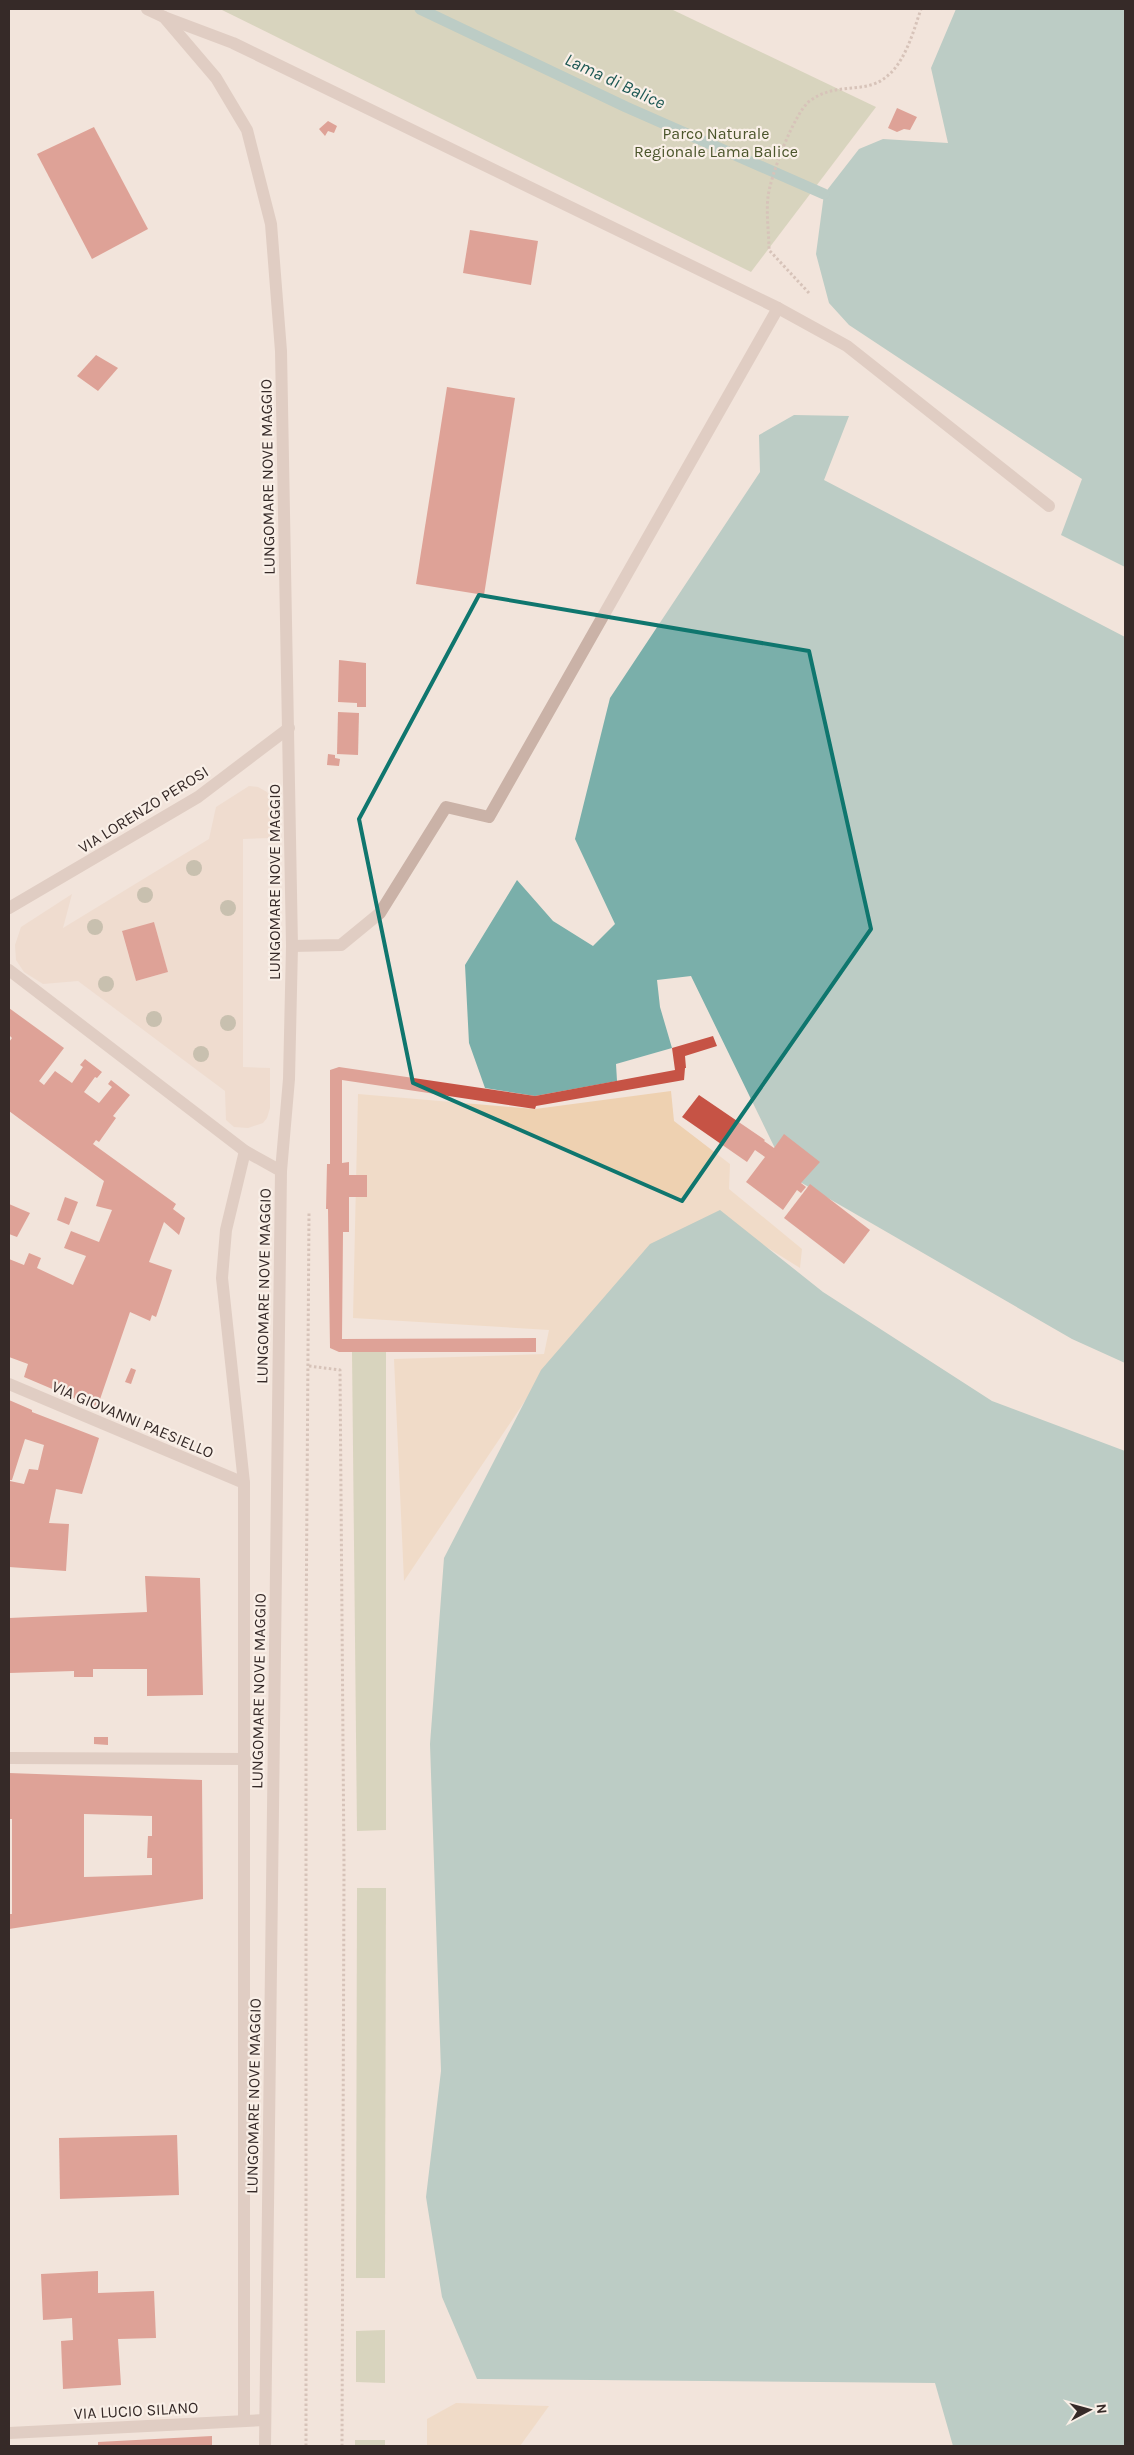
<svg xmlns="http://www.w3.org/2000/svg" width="1134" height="2455" font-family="Karla,sans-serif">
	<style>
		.green { fill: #b9c19b }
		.sand { fill: #eed1b1 }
		.plaza { fill: #ead3c2; fill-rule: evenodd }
		.water { fill: #7aafaa }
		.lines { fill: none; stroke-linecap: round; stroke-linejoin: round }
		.stream { stroke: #7aafaa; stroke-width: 11 }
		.building { fill: #c65345; fill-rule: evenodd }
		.path { stroke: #b69c91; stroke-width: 3; stroke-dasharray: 2.5 2.5; stroke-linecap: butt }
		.service { stroke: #cab2a7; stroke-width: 12 }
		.minor { stroke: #cab2a7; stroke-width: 12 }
		.tertiary { stroke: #cab2a7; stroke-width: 12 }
		.tree { fill: #96957a }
		.marked { fill: none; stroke: #0f766e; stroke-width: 4; stroke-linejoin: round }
		.labels { text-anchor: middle; stroke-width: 4.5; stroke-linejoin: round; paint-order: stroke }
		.park-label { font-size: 16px; fill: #4b552b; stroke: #f9efe7 }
		.street-label { font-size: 16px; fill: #362a28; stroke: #f9efe7 }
		.water-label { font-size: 18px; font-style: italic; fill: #1d5854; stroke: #f9efe7 }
	</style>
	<rect width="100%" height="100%" fill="#f2e4db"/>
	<g class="green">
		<path d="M220,9H671L876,107L751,272Z"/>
		<path d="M352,1352H386V1830L357,1831Z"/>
		<path d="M357,1888H386L385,2278H356Z"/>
		<path d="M385,2330V2383L356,2382V2331Z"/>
		<rect x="355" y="2440" width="30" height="6"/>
	</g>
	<g class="sand">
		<path d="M671,1091L674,1121L730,1164L729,1189L802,1249L800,1268L723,1220L539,1380L404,1581L394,1359L544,1354L549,1330L353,1318L358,1094L535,1109Z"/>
		<path d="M456,2403L549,2406L520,2446H427V2419Z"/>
	</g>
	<path class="plaza" d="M249,786L258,787L267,792L269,796L271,838L243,839V1067L270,1068V1108L267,1118L263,1123L248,1128L234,1127L226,1120L225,1091L78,981L43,984L24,972L16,960L15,945L21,927L72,894L63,928L209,839L216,807ZM154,923L168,972L136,981L122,932Z"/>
	<g class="water">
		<path d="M956,9H1125V567L1061,535L1082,479L849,325L829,303L816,254L824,194L859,149L883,139L948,143L931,68Z"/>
		<path d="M794,415L849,416L824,480L1125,637V1363L1072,1339L788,1175L691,976L657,980L660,1007L672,1048L616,1064L617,1081L535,1096L485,1088L469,1043L465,965L517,880L553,921L593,946L615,924L575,839L610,698L760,472L759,435Z"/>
		<path d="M720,1210L823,1292L992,1401L1125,1451V2446H953L935,2383L477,2379L442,2297L426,2197L441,2071L430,1744L444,1558L541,1370L650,1244Z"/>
	</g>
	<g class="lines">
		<path class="stream" d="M420,9L626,107L824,194"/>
	</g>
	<g class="building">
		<path d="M897,108L917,117L910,130L904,129L897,132L888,128Z"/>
		<path d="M328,121L337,126L334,133L328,131L325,136L319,129Z"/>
		<path d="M94,127L148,229L92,259L37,154Z"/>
		<path d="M470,230L538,241L531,285L463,273Z"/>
		<path d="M96,355L118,368L98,391L77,376Z"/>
		<path d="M447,387L515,398L484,595L416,584Z"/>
		<path d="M339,660L366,663V707H357V703L338,702Z"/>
		<path d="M338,712L359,713L358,755L337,754Z"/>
		<path d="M328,754L335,755V758L340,759L339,766L327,765Z"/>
		<path d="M154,922L168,972L136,981L122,931Z"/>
		<path d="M9,1008L64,1048L39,1081L44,1085L55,1071L72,1083L83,1067L80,1065L85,1059L102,1072L97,1078L95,1077L84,1092L99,1103L112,1087L108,1084L111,1080L130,1095L113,1116L116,1118L99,1142L96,1140L93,1144L176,1204L173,1209L185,1218L179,1235L164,1222L149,1262L172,1270L156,1317L152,1315L150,1321L130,1312L97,1408L24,1377L28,1364L9,1357V1259L24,1265L29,1253L41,1258L37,1268L73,1285L86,1256L64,1248L71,1231L99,1242L112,1210L96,1206L104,1181L9,1111V1042L12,1038L9,1035Z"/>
		<path d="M713,1036L717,1046L685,1056L686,1068H685L684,1080L536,1106L535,1109L342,1080V1163L349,1162V1175H367V1197H349V1232H343L342,1339L536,1338V1352H339L330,1348L328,1209H326L327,1164H330V1070L339,1067L535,1096L675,1070L672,1048Z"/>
		<path d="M699,1095L765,1140L764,1141L774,1148L784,1134L820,1162L801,1183L806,1187L801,1193L797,1190L783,1210L746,1182L765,1157L755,1150L747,1162L682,1117Z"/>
		<path d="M810,1184L870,1230L844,1264L784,1218Z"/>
		<path d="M65,1197L78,1202L69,1225L57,1220Z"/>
		<path d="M9,1204L30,1213L17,1237L9,1234Z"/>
		<path d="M131,1368L136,1370L131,1384L125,1382Z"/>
		<path d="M9,1400L32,1410V1412L99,1438L82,1494L56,1489L49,1523L69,1524L66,1571L9,1567L10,1481L24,1484L29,1469L38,1470L44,1445L25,1439L12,1480H9Z"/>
		<path d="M145,1576L200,1578L203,1695L147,1696V1669H93V1677H74V1671L9,1673V1618L147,1612Z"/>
		<path d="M94,1737H108V1745L94,1744Z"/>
		<path d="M9,1773L202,1780L203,1899L9,1929V1914H12V1819H9ZM84,1814L152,1816V1836H148L147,1858H152V1875L84,1877Z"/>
		<path d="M177,2135L179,2195L60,2199L59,2138Z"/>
		<path d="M98,2271V2293L154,2291L156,2338L118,2339L121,2385L63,2389L61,2341L73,2340L72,2318L43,2320L41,2274Z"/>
		<path d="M212,2436V2446H98V2442Z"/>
	</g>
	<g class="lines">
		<g class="path">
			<path d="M809,293L769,250C769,233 766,214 768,197C770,177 795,110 811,100C833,85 853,91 874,84C903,73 912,35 921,9"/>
			<path d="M309,1366L340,1370L344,1867L342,2446"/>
			<path d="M306,2446V1637L309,1212"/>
		</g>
		<g class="service">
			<path d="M164,17L233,43L778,308L847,346L1049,506"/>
			<path d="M292,946L341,945L380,913L446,807L489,817L778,308"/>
			<path d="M9,970L245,1151L281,1171"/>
			<path d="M9,1758L245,1759"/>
			<path d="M244,2421V1483L222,1278L226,1230L245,1151"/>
		</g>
		<g class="minor">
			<path d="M9,908L198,797L289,728"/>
			<path d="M9,1384L244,1483"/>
			<path d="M9,2433L265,2420"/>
			<path d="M265,2446L281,1171"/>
		</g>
		<path class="tertiary" d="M147,9L164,17L216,78L247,130L271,224L281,351L292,946L289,1079L281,1171"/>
	</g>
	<g class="tree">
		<circle cx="194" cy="868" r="8"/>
		<circle cx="145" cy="895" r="8"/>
		<circle cx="228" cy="908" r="8"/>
		<circle cx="95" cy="927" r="8"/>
		<circle cx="106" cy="984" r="8"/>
		<circle cx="154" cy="1019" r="8"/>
		<circle cx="228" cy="1023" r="8"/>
		<circle cx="201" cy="1054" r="8"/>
	</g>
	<path d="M0 0H1134V2455H0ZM479,595L809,651L871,929L682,1201L413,1083L359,819Z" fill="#f2e4db" fill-opacity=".55" fill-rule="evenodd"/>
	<path class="marked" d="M479,595L809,651L871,929L682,1201L413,1083L359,819Z"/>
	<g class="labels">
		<g class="park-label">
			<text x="716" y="139">Parco Naturale<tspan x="716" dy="18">Regionale Lama Balice</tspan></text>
		</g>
		<g class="street-label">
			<text transform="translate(267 477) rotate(-91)" y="6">LUNGOMARE NOVE MAGGIO</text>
			<text transform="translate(143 809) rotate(-32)" y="6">VIA LORENZO PEROSI</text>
			<text transform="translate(274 882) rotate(-90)" y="6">LUNGOMARE NOVE MAGGIO</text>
			<text transform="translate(263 1286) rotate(-89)" y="6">LUNGOMARE NOVE MAGGIO</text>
			<text transform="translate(133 1419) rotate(23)" y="6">VIA GIOVANNI PAESIELLO</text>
			<text transform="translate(258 1691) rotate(-89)" y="6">LUNGOMARE NOVE MAGGIO</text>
			<text transform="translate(253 2096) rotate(-89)" y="6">LUNGOMARE NOVE MAGGIO</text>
			<text transform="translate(136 2410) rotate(-3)" y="6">VIA LUCIO SILANO</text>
		</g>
		<g class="water-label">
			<text transform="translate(615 81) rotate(25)" y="6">Lama di Balice</text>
		</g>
	</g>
	<rect width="1134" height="2455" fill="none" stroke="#362a28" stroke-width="20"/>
	<g transform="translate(1089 2410) rotate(84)" stroke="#f9efe7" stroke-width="4" paint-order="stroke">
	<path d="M0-4L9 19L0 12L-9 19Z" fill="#362a28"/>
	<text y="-8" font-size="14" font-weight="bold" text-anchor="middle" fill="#362a28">N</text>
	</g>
</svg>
